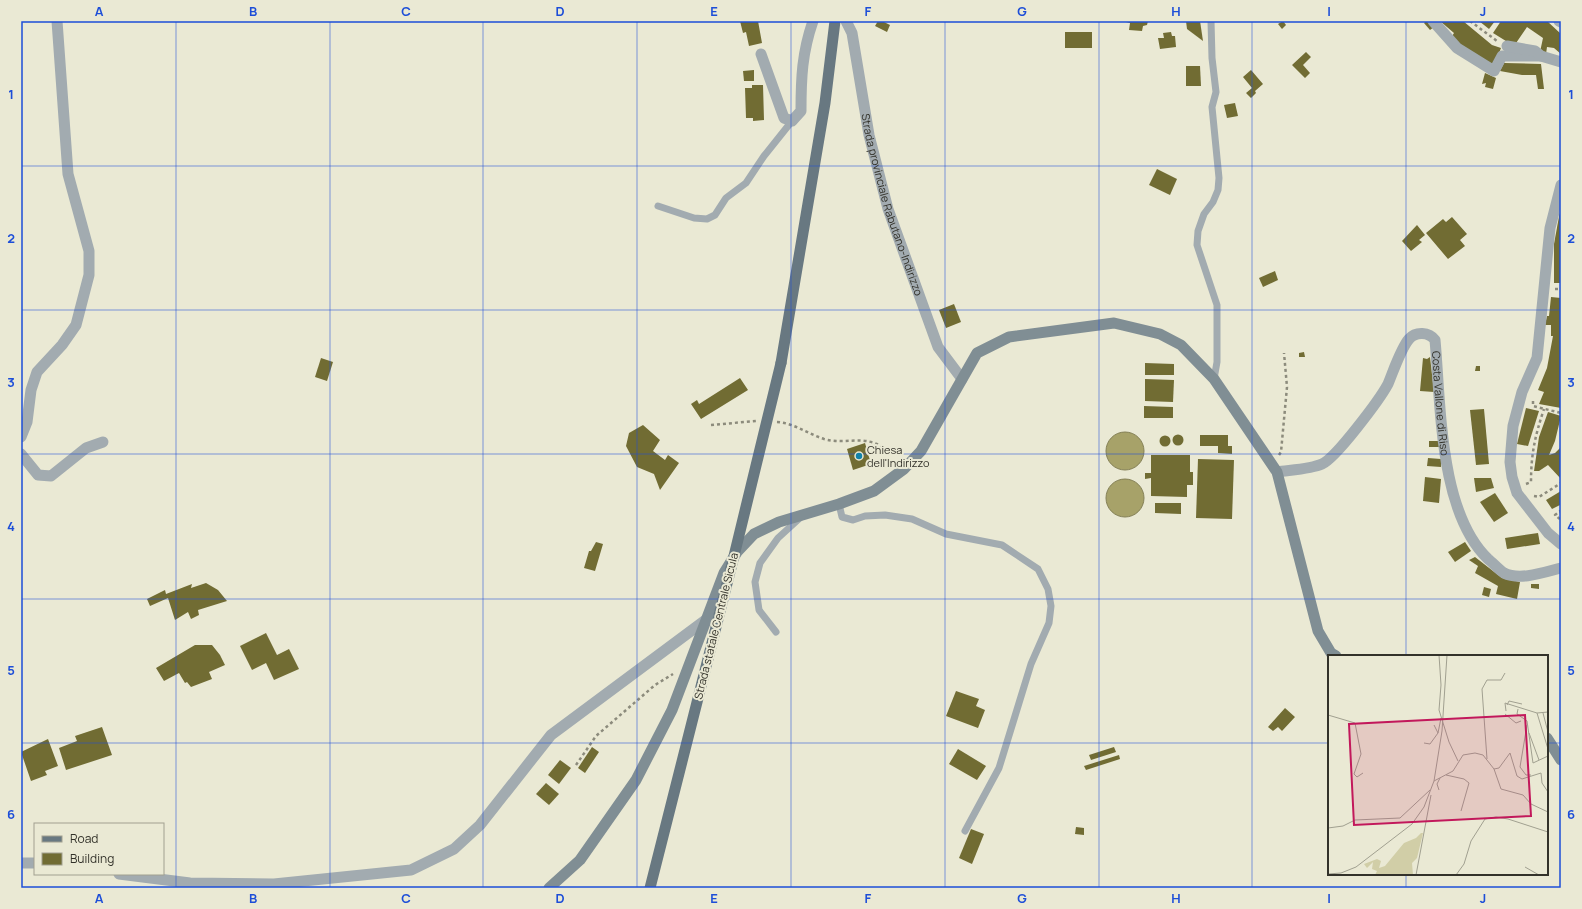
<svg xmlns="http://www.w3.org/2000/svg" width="1582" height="909" font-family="Manrope,sans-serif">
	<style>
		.water { fill: #a7a269; stroke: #848056 }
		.building { fill: #716c33 }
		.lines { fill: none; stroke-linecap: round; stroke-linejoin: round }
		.path { stroke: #8c8b7c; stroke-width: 2.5; stroke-dasharray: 3 3; stroke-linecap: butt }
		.service { stroke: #a2abb0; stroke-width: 7 }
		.minor { stroke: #a2abb0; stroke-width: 11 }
		.secondary { stroke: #808e94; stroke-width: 11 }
		.primary { stroke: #687881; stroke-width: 11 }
		.primary-bridge { stroke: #687881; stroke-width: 11 }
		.grid { fill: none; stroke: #1d4ed8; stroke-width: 1; stroke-opacity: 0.55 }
		.poi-dot { fill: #1182a9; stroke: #eae9d4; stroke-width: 1.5 }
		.labels { text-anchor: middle; stroke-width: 4; stroke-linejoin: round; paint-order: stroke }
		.street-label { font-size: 11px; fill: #33322a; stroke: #eae9d4 }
		.poi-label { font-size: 11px; fill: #33322a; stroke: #eae9d4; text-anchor: start }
		.inset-road { fill: none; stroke: #a1a090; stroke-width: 1 }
		.view { fill: #c2185b; fill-opacity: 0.15; stroke: #c2185b; stroke-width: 2 }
		.inset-edge { fill: none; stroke: #33322a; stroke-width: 2 }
		.neatline { fill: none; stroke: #1d4ed8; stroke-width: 1.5 }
		.grid-label { font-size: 13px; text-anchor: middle; font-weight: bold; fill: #1d4ed8 }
	</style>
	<rect width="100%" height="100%" fill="#eae9d4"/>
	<g class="water">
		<circle cx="1125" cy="451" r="19"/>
		<circle cx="1125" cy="498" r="19"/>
	</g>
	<g class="building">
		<path d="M740,21H758L762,43L749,46L746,32L743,33Z"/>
		<path d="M878,21H882L890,25L887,32L875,26Z"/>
		<path d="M1122,21H1148L1147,25L1143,26L1142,31L1129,30L1130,23Z"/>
		<path d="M1186,21H1200L1203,41L1187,29Z"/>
		<path d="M1283,21L1286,25L1282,29L1278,24Z"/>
		<path d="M1426,21L1434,27L1430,30L1424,23Z"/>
		<path d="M1440,21H1463L1492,45L1501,48L1493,68L1451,38L1454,33Z"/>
		<path d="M1479,21H1495L1489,29Z"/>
		<path d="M1501,21H1547L1561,34V54L1554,48L1547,47L1546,54L1540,52L1543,38L1527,27L1514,46L1493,33Z"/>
		<rect x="1065" y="32" width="27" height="16"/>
		<path d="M1171,32L1172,36H1175L1176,47L1160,49L1158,38H1164L1163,33Z"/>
		<path d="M1306,52L1311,57L1303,65L1310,73L1305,78L1292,65Z"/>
		<path d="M1504,63L1541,64L1544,89H1538L1536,75H1522L1500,71Z"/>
		<path d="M1186,66H1200L1201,86H1186Z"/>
		<path d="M754,70V81H744L743,71Z"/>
		<path d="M1251,70L1263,84L1255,91L1256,93L1251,98L1246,93L1252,88L1243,77Z"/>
		<path d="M1485,73L1496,78L1493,89L1485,87L1486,83L1482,84Z"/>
		<path d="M752,85H763L764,120L753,121V118H746L745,88H752Z"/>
		<path d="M1235,103L1238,116L1227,118L1224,105Z"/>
		<path d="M1157,169L1177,179L1170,195L1149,185Z"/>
		<path d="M1560,211H1561V283H1554V244Z"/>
		<path d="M1452,217L1467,234L1460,240L1465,246L1448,259L1426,233L1443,219L1446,222Z"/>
		<path d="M1417,225L1425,235L1419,240L1422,242L1411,251L1402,241Z"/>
		<path d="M1275,271L1278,280L1263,287L1259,278Z"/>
		<path d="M1551,297L1561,298V408L1539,404L1544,392L1538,390L1547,368L1553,336H1551V325H1545L1547,316H1549Z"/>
		<path d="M954,304L961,322L946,328L939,310Z"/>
		<path d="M1304,352L1305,357H1299V353Z"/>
		<path d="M1430,357L1434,392L1420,391L1423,358L1427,359Z"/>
		<path d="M321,358L333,362L327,381L315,377Z"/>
		<path d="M1145,363L1174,364V375H1145Z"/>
		<path d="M1476,366H1480V371H1475Z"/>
		<path d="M740,378L748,390L701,419L691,404L697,400L699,404Z"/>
		<path d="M1145,379L1174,380L1173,402L1145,401Z"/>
		<path d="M1144,406L1173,407V418H1144Z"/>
		<path d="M1526,408L1539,411L1528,446L1517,444Z"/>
		<path d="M1484,409L1489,464L1476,465L1470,410Z"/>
		<path d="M1548,412L1561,416L1555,441L1549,455L1555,453L1561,447V479L1548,465L1539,471H1534L1539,437Z"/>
		<path d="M643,425L660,440L653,451L665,460L668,455L679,463L660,490L654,474L637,467L626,446L629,433Z"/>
		<circle cx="1178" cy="440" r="5.5"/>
		<path d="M1200,435H1228V446H1232V454L1218,453V446H1200Z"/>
		<circle cx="1165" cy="441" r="5.5"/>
		<rect x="1429" y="441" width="11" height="6"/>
		<path d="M865,443L871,464L853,470L847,449Z"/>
		<path d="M1151,455H1190V472H1193V485H1187V497L1151,496V478L1145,479V473H1151Z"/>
		<path d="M1428,458L1441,459V467L1427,466Z"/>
		<path d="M1198,459L1234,460L1232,519L1196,518Z"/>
		<path d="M1425,477L1441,479L1439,503L1423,501Z"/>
		<path d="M1474,478H1491L1494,488L1476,492Z"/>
		<path d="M1561,491V507L1560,505L1552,509L1546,500Z"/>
		<path d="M1495,493L1508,513L1494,522L1480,502Z"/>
		<path d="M1155,503H1181V514L1155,513Z"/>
		<path d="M1538,533L1540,544L1507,549L1505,538Z"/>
		<path d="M596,542L603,544L595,571L584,568L589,551H591Z"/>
		<path d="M1465,542L1471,551L1455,562L1448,552Z"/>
		<path d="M1475,557L1502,578L1520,582L1517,599L1496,594L1498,586L1475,573L1478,566L1469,560Z"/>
		<path d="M206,583L218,590L227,601L198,610L199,615L191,619L188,612L175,620L168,598L150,606L147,599L165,590L166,594L192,584L191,588Z"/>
		<path d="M1531,584H1539V589L1531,588Z"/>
		<path d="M1484,587L1491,589L1489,597L1482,595Z"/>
		<path d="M266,633L277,655L289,649L299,669L274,680L266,663L252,670L240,646Z"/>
		<path d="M195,645H212L220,655L225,665L209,672L212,679L191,687L187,682L185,683L179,673L164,681L156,668Z"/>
		<path d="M956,691L979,699L976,706L985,710L978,728L946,716Z"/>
		<path d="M1285,708L1295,717L1282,731L1278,727L1273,731L1268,727Z"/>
		<path d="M102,727L112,755L66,770L59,748L77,741L75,736Z"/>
		<path d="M48,739L58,766L45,771L47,775L31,781L21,752Z"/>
		<path d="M592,747L599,752L585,773L578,768Z"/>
		<path d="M1114,747L1116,752L1091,760L1089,755Z"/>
		<path d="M958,749L986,766L977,780L949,764Z"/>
		<path d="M1119,755L1120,759L1086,770L1084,766Z"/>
		<path d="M560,760L571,768L559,784L548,775Z"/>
		<path d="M546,783L559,794L549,805L536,794Z"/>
		<path d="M1076,827L1084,828V835L1075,834Z"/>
		<path d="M971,829L984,834L972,864L959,858Z"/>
	</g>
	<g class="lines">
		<g class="path">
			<path d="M1470,21L1497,41"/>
			<path d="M1555,289H1561"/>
			<path d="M1533,401V406L1561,413"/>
			<path d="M777,422C794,423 808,434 824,439C845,445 861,435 881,446L887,468"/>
			<path d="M711,425L756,421"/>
			<path d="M1279,455L1281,452L1287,387L1284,353"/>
			<path d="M1526,484L1531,482C1531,454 1535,436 1544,409"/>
			<path d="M1534,496L1539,497L1561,483"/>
			<path d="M1561,513L1560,511L1555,515L1561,520"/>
			<path d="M576,765L596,736L655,685L673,674"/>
		</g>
		<g class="service">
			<path d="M1211,21L1212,58L1216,92L1212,107L1219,178L1218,190L1213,202L1204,214L1198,231L1197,245L1217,305V362L1214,379"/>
			<path d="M658,206L694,218L707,219L715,215L726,198L746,183L764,156L792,121"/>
			<path d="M839,504L842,517L853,520L865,516L885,515L912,519L946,534L1002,545L1038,569L1048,589L1051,606L1049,623L1031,664L999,768L965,831"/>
			<path d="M776,632L759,610L755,582L760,563L778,538L801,517"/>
		</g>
		<g class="minor">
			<path id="s1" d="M846,21L852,33L869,135L888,209L938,347L962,379"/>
			<path d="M1433,21L1457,48L1494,71L1502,56H1541"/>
			<path d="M1559,21L1561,22"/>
			<path d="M1507,46L1535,51L1541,56L1561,62"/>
			<path d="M761,54L784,118L792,121L801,111C801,78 802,53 813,21"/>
			<path d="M1561,185L1550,228L1537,358L1522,392L1513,426L1510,462L1512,477L1517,493L1548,533L1561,544"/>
			<path d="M21,437L27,422L31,390L37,372L62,345L76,325L89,275V251L68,174L57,21"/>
			<path d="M21,454L38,475L51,476L86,448L103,442"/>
			<path id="s2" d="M1277,472C1290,470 1311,469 1322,464C1336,458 1380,399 1388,384C1393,372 1401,348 1409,339C1416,331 1429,332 1435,340C1441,405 1439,512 1488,559C1493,563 1499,570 1504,573C1520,581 1545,572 1561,568"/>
			<path d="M21,863H35"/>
			<path d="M119,874L190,883L274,884L411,870L454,849L480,825L551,735L707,619"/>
		</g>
		<g class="secondary">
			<path d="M1547,738L1561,760"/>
			<path d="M549,888L580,860L636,780L672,710L724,573L737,552L754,534L779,522L839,504L874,491L904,469L921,451L977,353L1009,337L1114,323L1160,334L1181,345L1214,379L1277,472L1318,631L1331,653L1336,656"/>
		</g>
		<path class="primary" d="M781,363L825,103L835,21"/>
		<path class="primary-bridge" d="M650,888L734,556L781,363"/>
	</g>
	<path class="grid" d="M176,21V888M330,21V888M483,21V888M637,21V888M791,21V888M945,21V888M1099,21V888M1252,21V888M1406,21V656M21,166H1561M21,310H1561M21,454H1561M21,599H1561M21,743H1329M1547,743H1561M1406,874V888"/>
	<circle class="poi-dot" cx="859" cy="456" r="4"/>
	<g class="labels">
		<g class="street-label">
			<text dy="4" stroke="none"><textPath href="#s1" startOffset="190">Strada provinciale Rabutano-Indirizzo</textPath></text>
			<text dy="4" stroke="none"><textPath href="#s2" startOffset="293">Costa Vallone di Riso</textPath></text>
			<text transform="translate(716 626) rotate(-76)" y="4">Strada statale Centrale Sicula</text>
		</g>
		<g class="poi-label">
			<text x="867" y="454">Chiesa<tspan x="867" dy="13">dell'Indirizzo</tspan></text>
		</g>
	</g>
	<g transform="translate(1328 655)">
		<rect width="220" height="220" fill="#eae9d4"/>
		<path d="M93,178H95L89,203L84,208L85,220H47L49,216L44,214L45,207L39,213L36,209L49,204L53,206L51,213L57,211L76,188L88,183Z" fill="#d1cea7"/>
		<path class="inset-road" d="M111,0L113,30L111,55L121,87L130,106M179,50L181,46L194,49M190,54L189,59L199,66M178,56L177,48L209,58L220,57M209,58L220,94M215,58L220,77M177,59L188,68L193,66M0,60L27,68L33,99L26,119L29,122L35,118M199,66L205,108L220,101M106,70L110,78L113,63M199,70L192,112L198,120H203M201,78L211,105M96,88L102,89L110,78M159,104L154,34L159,25H173L177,18M166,114L171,113L182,98L189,121L194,124L213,118L214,128L220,137M220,117V130M118,120L136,124L141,128L133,156M106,126L114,76L119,0M111,135L109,129L112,123M0,173L15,171L27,165L72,163L102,135M197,212L211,220M0,219L13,218L28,212L84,169L96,152L106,126L125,116L135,100L147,98L155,100L166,114L173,134L195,140L203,149L220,157M88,220L103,140M128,220L136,209L143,186L157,164L168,162L180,164L220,177"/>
		<path class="view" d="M197,60L203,161L26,170L21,69Z"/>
		<rect width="220" height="220" class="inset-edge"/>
	</g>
	<rect width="1582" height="909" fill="none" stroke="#eae9d4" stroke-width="44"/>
	<rect x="34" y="823" width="130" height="52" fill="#eae9d4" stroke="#a1a090"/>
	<rect x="42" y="836" width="20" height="6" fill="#687881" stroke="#a1a090"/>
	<text x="70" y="843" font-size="12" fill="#33322a">Road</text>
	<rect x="42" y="853" width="20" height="12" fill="#716c33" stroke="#a1a090"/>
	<text x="70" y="863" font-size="12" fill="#33322a">Building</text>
	<rect x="22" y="22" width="1538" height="865" class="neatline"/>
	<g class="grid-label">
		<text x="99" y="16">A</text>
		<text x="253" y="16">B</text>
		<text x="406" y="16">C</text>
		<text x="560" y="16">D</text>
		<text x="714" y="16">E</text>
		<text x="868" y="16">F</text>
		<text x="1022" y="16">G</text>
		<text x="1176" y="16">H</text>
		<text x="1329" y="16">I</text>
		<text x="1483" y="16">J</text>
		<text x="11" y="99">1</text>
		<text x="1571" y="99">1</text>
		<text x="11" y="243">2</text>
		<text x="1571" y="243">2</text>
		<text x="11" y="387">3</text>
		<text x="1571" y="387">3</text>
		<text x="11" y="531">4</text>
		<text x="1571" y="531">4</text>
		<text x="11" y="675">5</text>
		<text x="1571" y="675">5</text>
		<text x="11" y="819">6</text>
		<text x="1571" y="819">6</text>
		<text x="99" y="903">A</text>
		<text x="253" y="903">B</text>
		<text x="406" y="903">C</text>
		<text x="560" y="903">D</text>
		<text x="714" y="903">E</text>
		<text x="868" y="903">F</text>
		<text x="1022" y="903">G</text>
		<text x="1176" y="903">H</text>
		<text x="1329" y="903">I</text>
		<text x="1483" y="903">J</text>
	</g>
</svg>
